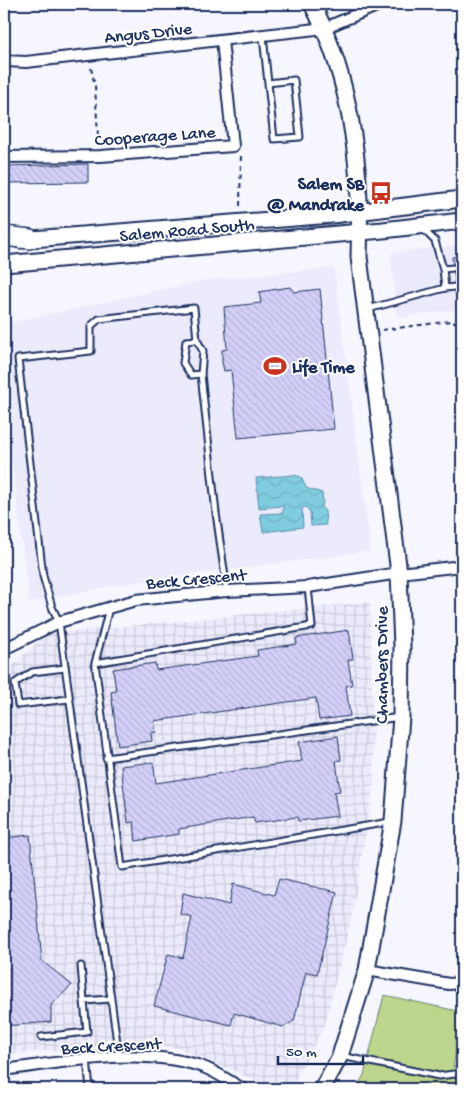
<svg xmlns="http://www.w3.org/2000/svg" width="466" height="1093" font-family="'Gochi Hand',sans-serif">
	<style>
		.built { fill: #ecebfc }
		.industrial { fill: url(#industrial-grid) }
		.park { fill: #bdd58c; stroke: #6c8275 }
		.water { fill: url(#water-waves); stroke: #588eac }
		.building { fill: url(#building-back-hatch); stroke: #1b2f5e }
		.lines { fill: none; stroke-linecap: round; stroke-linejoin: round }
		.lane-casing { stroke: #1b2f5e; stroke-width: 9 }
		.street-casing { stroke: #1b2f5e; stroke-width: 14 }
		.secondary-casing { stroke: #1b2f5e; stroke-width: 19 }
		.highway-casing { stroke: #1b2f5e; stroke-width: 22 }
		.path { stroke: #1b2f5e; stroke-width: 2; stroke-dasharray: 5 4; stroke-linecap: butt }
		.lane { stroke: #fff; stroke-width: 5 }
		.street { stroke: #fff; stroke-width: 10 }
		.secondary { stroke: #fff; stroke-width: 15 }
		.highway { stroke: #fff; stroke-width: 19 }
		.labels { text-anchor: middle; stroke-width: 4; stroke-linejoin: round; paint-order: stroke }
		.street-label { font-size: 18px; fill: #1b2f5e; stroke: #fff }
		.poi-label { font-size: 18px; font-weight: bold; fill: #1b2f5e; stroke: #fff; text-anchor: end }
	</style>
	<defs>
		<pattern id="industrial-grid" width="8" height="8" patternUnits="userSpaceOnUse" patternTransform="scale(1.25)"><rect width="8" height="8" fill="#ecebfc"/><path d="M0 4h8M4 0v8" fill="none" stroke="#cacada"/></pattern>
		<pattern id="water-waves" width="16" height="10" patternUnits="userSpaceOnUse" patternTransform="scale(1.25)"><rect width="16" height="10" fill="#81cde0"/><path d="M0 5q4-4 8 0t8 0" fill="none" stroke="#6fb0c3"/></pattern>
		<pattern id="building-back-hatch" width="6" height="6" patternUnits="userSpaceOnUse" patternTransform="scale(1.25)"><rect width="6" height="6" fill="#d4d0f9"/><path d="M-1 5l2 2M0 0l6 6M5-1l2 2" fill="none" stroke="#b5b3d8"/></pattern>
	</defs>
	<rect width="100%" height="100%" fill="#f6f6fe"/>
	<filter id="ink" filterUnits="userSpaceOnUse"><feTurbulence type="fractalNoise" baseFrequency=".02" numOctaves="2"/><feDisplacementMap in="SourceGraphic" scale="10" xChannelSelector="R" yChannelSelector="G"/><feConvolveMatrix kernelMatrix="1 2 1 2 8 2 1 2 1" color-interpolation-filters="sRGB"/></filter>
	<g filter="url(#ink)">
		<g class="built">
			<path d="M462,245V309L397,318L391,253Z"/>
			<path d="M334,268L371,551L130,583L29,602L4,396V324L205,280Z"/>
			<path d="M462,1023V1066L453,1067Z"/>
		</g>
		<path class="industrial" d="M370,602L374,783L351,920L324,1027L290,1089H277L180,1049L142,1043L4,1055V674L46,634Z"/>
		<path class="park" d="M384,995L462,1012V1023L453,1067L462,1066V1089H356L364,1075Z"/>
		<path class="water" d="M294,475L301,477L306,488L322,493L323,503L321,507L325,511L326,525L311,526L310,512L306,507L302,508L303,527L263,532L260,514L283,513V506L259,508L256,478Z"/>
		<g class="building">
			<path d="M88,164V182L4,183V166Z"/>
			<path d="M462,256V293L455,294L459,287L455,283L454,272L457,268L453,264L452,257Z"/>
			<path d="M290,287L294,292L320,289L334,429L238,438L231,370L224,371L222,362V350L227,349L224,307L261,303L259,292Z"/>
			<path d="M349,630L353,659L348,660L352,685L346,686L350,716L319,720L316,698L154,721L156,732L151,733L152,741L118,746L111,692L116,691L113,669L155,663L156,670L258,656L257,650L297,644L296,638Z"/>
			<path d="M338,736L341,760L336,761L340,791L334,792L338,816L298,821L297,817L255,823L253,817L179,829V834L136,841L134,822L128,823L121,766L153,762L156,783L302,761L299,742Z"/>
			<path d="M30,835L42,961L72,985L51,1005V1022L4,1026V838Z"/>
			<path d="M279,879L337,892L317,974L306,972L294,1021L283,1027L234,1013L231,1025L154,1006L168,954L183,958L192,917L180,914L183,893L229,905L233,884L274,895Z"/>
		</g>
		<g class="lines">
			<defs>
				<g id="lane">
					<path d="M263,36L274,139L300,137L294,80L268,83"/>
					<path d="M423,229L435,241L443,269L453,268"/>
					<path d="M443,269L445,288L455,287"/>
					<path d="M368,309L445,288"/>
					<path d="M197,340L186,341L183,363L191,375L201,374"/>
					<path d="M308,587L312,626L95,663L122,867L390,822"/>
					<path d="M95,663L109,608"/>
					<path d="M65,668L32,672L15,683L18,705L69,699"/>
					<path d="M106,758L400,717"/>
					<path d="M81,966L84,1001"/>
					<path d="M41,1037L87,1032L84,1001L110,999"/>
					<path d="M341,1056L439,1076L462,1073"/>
					<path d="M119,1057L59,622L52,607L43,576L18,359L91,351V326L99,319L194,308L197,340L203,351L201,374L216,513L227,591"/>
					<path d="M87,1059L90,1089"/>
				</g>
				<g id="street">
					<path d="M4,61L26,62L325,28L381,4"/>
					<path d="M4,157L101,156L233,146L222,40"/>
					<path d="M4,649L59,622L136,600L227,591L308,587L399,573L462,566"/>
					<path d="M367,970L449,984L459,983L462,976"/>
					<path d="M4,1070C66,1062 142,1046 203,1067C217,1072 230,1082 243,1089"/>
				</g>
				<g id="secondary">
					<path d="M312,4C353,81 362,171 359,257L399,573L402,646L401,717L393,821L367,970L340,1056L322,1089"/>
					<path d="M20,240L332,215L462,199"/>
					<path d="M4,264L383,230L462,221"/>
				</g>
				<path id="highway" d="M4,236L30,239"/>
			</defs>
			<use href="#lane" class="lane-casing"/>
			<use href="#street" class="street-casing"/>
			<use href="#secondary" class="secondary-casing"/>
			<use href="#highway" class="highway-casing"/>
			<g class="path">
				<path d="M91,68L95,86L98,136"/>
				<path d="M240,206L241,153"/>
				<path d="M382,330L451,321L458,323"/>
			</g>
			<use href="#lane" class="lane"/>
			<use href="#street" class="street"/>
			<use href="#secondary" class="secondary"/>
			<use href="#highway" class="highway"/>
		</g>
	</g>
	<defs>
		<symbol id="bus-bare" viewBox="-9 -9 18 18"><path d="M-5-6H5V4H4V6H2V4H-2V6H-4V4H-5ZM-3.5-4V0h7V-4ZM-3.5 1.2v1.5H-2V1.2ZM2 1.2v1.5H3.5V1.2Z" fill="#c8321e" stroke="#fff" stroke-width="2.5" paint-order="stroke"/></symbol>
		<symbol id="stadium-bare" viewBox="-9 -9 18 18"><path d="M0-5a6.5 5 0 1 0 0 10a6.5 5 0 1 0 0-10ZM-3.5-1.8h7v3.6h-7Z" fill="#c8321e" stroke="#fff" stroke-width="2.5" paint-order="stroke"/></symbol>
	</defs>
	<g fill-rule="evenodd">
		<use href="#bus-bare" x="365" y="177" width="32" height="32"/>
		<use href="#stadium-bare" x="259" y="350" width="32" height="32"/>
	</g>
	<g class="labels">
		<g class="street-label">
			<text transform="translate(148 32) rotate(-6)" y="6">Angus Drive</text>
			<text transform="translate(155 135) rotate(-4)" y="6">Cooperage Lane</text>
			<text transform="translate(187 229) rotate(-5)" y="6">Salem Road South</text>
			<text transform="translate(196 578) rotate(-5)" y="6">Beck Crescent</text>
			<text transform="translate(381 665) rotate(-90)" y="6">Chambers Drive</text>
			<text transform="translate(111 1045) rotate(-3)" y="6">Beck Crescent</text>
		</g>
		<g class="poi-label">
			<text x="364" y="189">Salem SB<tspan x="364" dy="21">@ Mandrake</tspan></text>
			<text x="292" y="372" text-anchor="start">Life Time</text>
		</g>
	</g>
	<rect width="466" height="1093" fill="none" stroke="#fff" stroke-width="20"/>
	<rect x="10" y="10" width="446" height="1073" fill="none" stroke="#1b2f5e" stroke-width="2" filter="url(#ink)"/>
	<path d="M278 1056v8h85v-8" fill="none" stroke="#1b2f5e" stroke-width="2.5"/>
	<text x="286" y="1056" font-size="15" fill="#1b2f5e" stroke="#ffffff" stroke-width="4" paint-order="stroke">50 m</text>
</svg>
